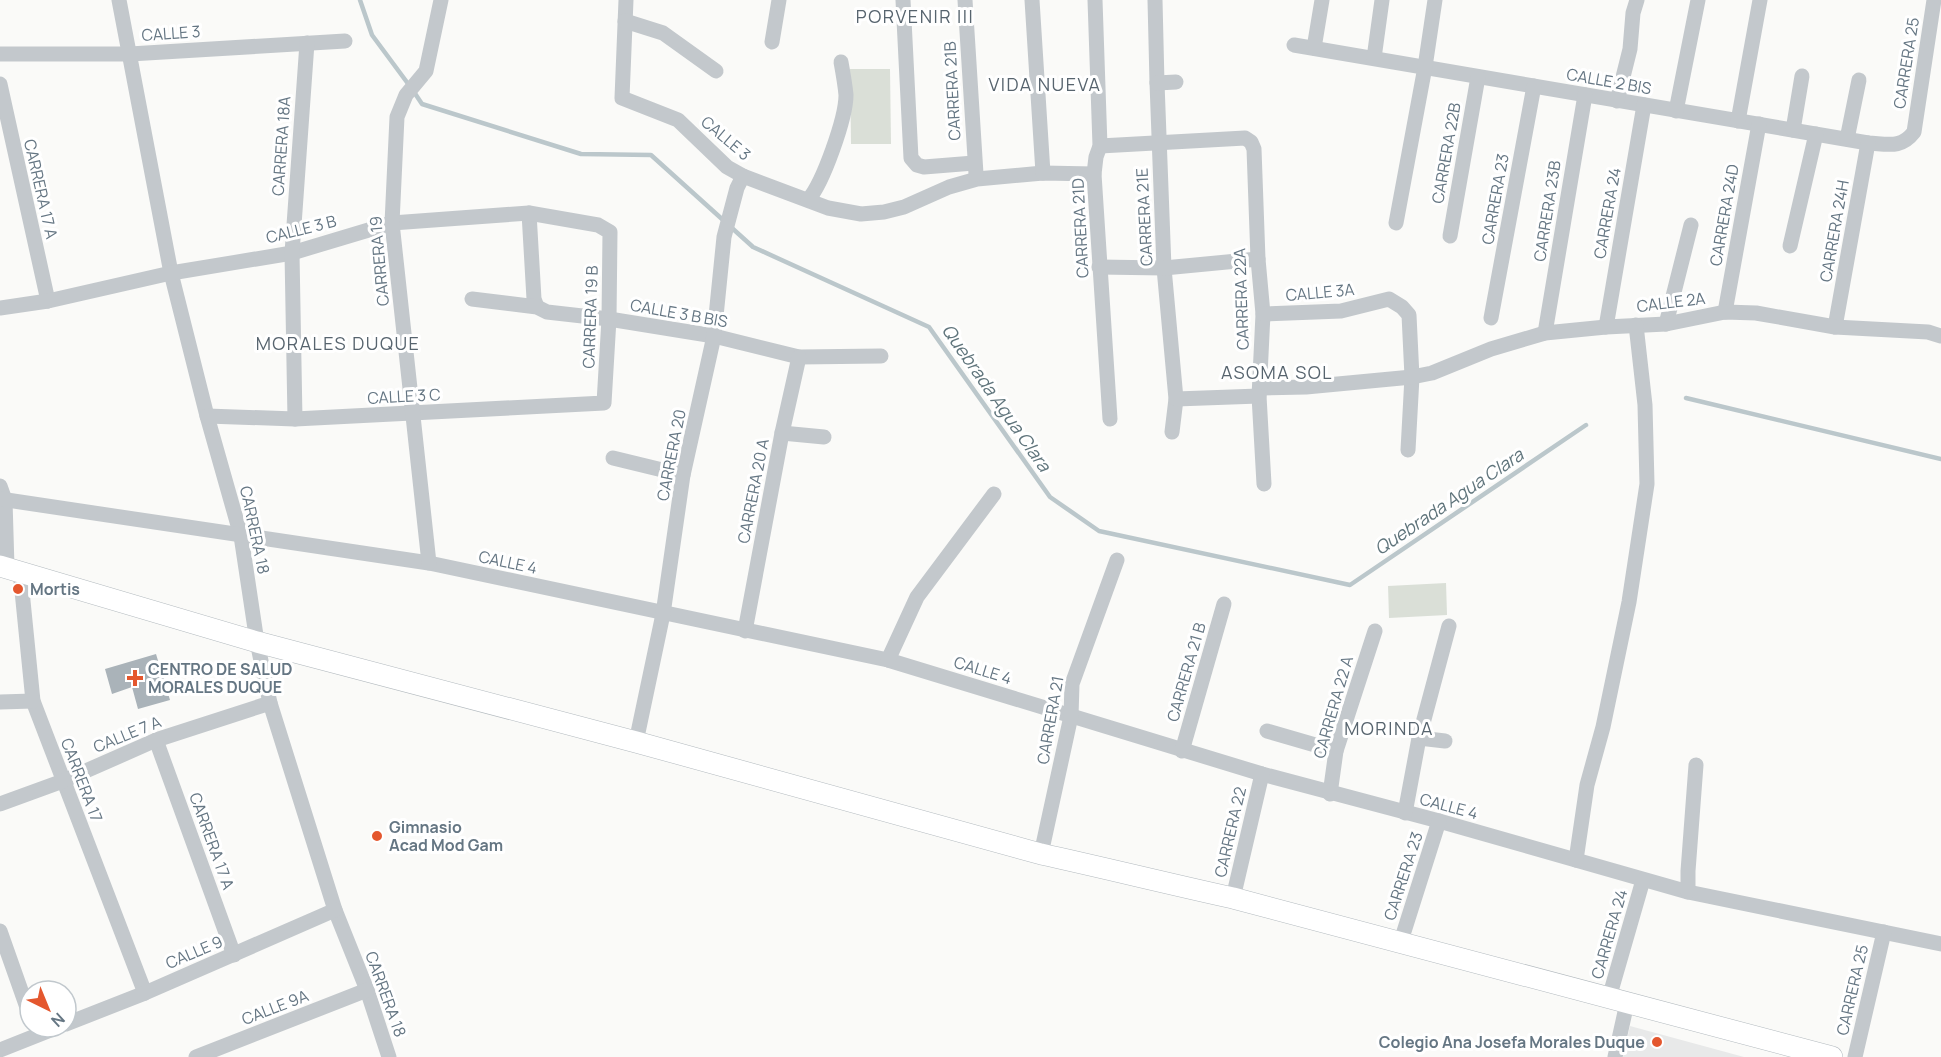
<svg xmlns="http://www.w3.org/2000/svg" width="1941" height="1057" font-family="Manrope,sans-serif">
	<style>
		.built { fill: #e8e9e9 }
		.green { fill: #dadfd7 }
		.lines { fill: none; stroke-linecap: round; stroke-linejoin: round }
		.stream { stroke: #bbc7cb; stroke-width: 4.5 }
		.building { fill: #aab3b9 }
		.secondary-casing { stroke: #b3babf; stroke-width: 22 }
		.street { stroke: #c3c8cc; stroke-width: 15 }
		.secondary { stroke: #fff; stroke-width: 21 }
		.poi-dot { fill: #e4572e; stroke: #fff; stroke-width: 2 }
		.labels { text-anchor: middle; stroke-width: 6; stroke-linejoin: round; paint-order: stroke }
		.street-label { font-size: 16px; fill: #657683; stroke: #fff }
		.poi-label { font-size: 16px; font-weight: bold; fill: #657683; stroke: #fff; text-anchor: start }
		.neighbourhood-label { font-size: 18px; letter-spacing: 1.5px; fill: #57646e; stroke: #fff }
		.water-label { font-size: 18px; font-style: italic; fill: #60757c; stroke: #fff }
	</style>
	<rect width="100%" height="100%" fill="#fafaf8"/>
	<path class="built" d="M1630,1026L1744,1057H1623Z"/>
	<g class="green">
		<path d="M850,69H890L891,144H851Z"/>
		<path d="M1446,583L1447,615L1389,618L1388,586Z"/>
	</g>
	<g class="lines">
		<g class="stream">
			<path d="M360,0L372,35L409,85"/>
			<path d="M414,92L422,104L581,154L651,155L753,247L929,327L1050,497L1099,531L1350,585L1586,425"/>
			<path d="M1686,398L1941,459"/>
		</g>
	</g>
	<path class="building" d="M156,654L170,700L138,709L132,687L112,694L105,669Z"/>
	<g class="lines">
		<defs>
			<path id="secondary" d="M0,566L257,642L636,742L1041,854C1105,868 1169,884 1233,898L1832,1057"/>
		</defs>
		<use href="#secondary" class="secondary-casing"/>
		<g class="street">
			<path d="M119,0L171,273L207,416L241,536L257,642L270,703L335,910L367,990L389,1057"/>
			<path d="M626,0L622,98L678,120L727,167L743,176L828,208L861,214L884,212L904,207L949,187L977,179L1043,173L1094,174"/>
			<path d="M903,0L911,158L917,165L924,167L974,163"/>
			<path d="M965,0L976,174"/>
			<path d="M1032,0L1043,173"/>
			<path d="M1095,0L1100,146L1096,157L1094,174L1110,419"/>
			<path d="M1155,0L1157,83L1164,268L1176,399L1172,432"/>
			<path d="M625,21L663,33L716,71"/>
			<path d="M772,42L779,0"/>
			<path d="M1294,45L1868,143C1888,144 1901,149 1914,132L1934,0"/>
			<path d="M1314,48L1322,0"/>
			<path d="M0,54H130L345,41"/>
			<path d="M1374,58L1382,0"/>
			<path d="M1157,83L1176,82"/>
			<path d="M0,84L48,301"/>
			<path d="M1617,101L1630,49L1633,13L1637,0"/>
			<path d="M1676,111L1698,0"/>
			<path d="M1738,121L1760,0"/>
			<path d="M1793,130L1802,76"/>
			<path d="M1847,139L1859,80"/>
			<path d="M1100,146L1245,138L1251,142L1254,149L1258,259L1263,314L1259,396L1264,484"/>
			<path d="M808,200C823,183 846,118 846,95C845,84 843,73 841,62"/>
			<path d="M529,213L534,299L537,307"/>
			<path d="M1396,223L1425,67L1435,0"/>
			<path d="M1450,236L1478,77"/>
			<path d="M1790,246L1816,134"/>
			<path d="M1099,267L1164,268L1258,259"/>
			<path d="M472,299L537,307L547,312L609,319L714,336L799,357L881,356"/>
			<path d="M0,308L48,301L171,273L292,253L392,223L529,213L598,225L610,232L609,319L604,403L295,419L207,416"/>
			<path d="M1725,312L1759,124"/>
			<path d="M1263,314L1341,311L1389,299L1402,307L1409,315L1412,377L1408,450"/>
			<path d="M1491,318L1534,86"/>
			<path d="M1666,324L1691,225"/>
			<path d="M1606,327L1644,105"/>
			<path d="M1835,327L1868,143"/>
			<path d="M1545,333L1585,95"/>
			<path d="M1260,388L1306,387L1412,377L1432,373L1491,349L1545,333L1606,327L1666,324L1725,312L1756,313L1835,327L1928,332L1941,336"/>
			<path d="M1176,399L1259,396"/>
			<path d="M295,419L292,253L307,43"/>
			<path d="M782,433L824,437"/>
			<path d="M613,458L683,475"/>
			<path d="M0,486L5,500L7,567"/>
			<path d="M0,499L429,563L888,660L1262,774L1439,821L1688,892L1941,944"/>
			<path d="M429,563L392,223L397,117L406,95L426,71L441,0"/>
			<path d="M20,571L33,701L145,993"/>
			<path d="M745,631L782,433L799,357"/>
			<path d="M888,660L917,597L994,494"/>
			<path d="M0,702L33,701"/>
			<path d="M1267,731L1336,751"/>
			<path d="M1419,738L1445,741"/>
			<path d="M156,740L234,955"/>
			<path d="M636,742L663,614L683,475L714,336L724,237L737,188L743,176"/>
			<path d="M1182,751L1224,604"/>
			<path d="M1330,794L1336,751L1375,631"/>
			<path d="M0,804L63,781L156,740L270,703"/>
			<path d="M1405,813L1419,738L1449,626"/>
			<path d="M1041,854L1071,716L1072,684L1117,560"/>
			<path d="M1576,860L1587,785L1603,727L1629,602L1647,484L1645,405L1636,325"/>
			<path d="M1688,892V871L1696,765"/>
			<path d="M1233,898L1262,774"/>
			<path d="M0,931L30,1016"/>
			<path d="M1401,941L1439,821"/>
			<path d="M1609,998L1643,880"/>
			<path d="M66,1024L145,993L335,910"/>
			<path d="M0,1050L58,1027"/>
			<path d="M196,1057L367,990"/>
			<path d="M1615,1057L1627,1003"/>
			<path d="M1855,1057L1884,932"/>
		</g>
		<use href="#secondary" class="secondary"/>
	</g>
	<g class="poi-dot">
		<circle cx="18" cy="589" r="6"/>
		<path d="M132 669h6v6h6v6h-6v6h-6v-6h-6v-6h6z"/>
		<circle cx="377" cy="836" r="6"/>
		<circle cx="1657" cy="1042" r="6"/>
	</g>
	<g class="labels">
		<g class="street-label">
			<text transform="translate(171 33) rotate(-4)" y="6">CALLE 3</text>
			<text transform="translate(1906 63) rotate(-81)" y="6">CARRERA 25</text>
			<text transform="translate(1609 81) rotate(10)" y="6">CALLE 2 BIS</text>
			<text transform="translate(952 91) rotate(-93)" y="6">CARRERA 21B</text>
			<text transform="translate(726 138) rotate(40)" y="6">CALLE 3</text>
			<text transform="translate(281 146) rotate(-86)" y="6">CARRERA 18A</text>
			<text transform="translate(1446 153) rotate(-80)" y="6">CARRERA 22B</text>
			<text transform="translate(41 189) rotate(77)" y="6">CARRERA 17 A</text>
			<text transform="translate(1495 199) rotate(-80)" y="6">CARRERA 23</text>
			<text transform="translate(1547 211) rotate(-81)" y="6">CARRERA 23B</text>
			<text transform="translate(1607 213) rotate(-80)" y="6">CARRERA 24</text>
			<text transform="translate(1724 215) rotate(-80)" y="6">CARRERA 24D</text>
			<text transform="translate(1144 217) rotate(-93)" y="6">CARRERA 21E</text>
			<text transform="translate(1080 228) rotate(-93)" y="6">CARRERA 21D</text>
			<text transform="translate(301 229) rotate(-14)" y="6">CALLE 3 B</text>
			<text transform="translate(1834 231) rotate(-80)" y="6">CARRERA 24H</text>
			<text transform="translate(379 261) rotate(-95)" y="6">CARRERA 19</text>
			<text transform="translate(1320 292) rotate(-5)" y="6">CALLE 3A</text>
			<text transform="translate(1241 299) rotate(-92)" y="6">CARRERA 22A</text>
			<text transform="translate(1671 302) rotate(-7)" y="6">CALLE 2A</text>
			<text transform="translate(679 313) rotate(10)" y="6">CALLE 3 B BIS</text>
			<text transform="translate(590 317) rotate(-88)" y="6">CARRERA 19 B</text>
			<text transform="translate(404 396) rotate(-3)" y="6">CALLE 3 C</text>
			<text transform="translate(671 455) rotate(-79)" y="6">CARRERA 20</text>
			<text transform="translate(753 491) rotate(-79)" y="6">CARRERA 20 A</text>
			<text transform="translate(255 530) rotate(78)" y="6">CARRERA 18</text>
			<text transform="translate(508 562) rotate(12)" y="6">CALLE 4</text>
			<text transform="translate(983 670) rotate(17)" y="6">CALLE 4</text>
			<text transform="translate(1186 672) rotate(-74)" y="6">CARRERA 21 B</text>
			<text transform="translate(1333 707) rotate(-74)" y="6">CARRERA 22 A</text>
			<text transform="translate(1050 720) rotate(-80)" y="6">CARRERA 21</text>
			<text transform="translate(127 734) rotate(-22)" y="6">CALLE 7 A</text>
			<text transform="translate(82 780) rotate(69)" y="6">CARRERA 17</text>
			<text transform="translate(1449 806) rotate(15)" y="6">CALLE 4</text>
			<text transform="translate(1230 832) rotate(-77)" y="6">CARRERA 22</text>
			<text transform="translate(212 841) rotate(70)" y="6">CARRERA 17 A</text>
			<text transform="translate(1403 876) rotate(-72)" y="6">CARRERA 23</text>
			<text transform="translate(1609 934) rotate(-74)" y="6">CARRERA 24</text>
			<text transform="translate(194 952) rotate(-23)" y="6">CALLE 9</text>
			<text transform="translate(1852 990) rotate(-77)" y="6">CARRERA 25</text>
			<text transform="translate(386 994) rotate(70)" y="6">CARRERA 18</text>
			<text transform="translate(275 1007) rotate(-21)" y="6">CALLE 9A</text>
		</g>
		<g class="poi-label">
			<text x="30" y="595">Mortis</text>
			<text x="148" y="675">CENTRO DE SALUD<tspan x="148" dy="18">MORALES DUQUE</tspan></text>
			<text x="389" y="833">Gimnasio<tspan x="389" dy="18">Acad Mod Gam</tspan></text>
			<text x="1645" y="1048" text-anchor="end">Colegio Ana Josefa Morales Duque</text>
		</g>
		<g class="neighbourhood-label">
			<text x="915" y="23">PORVENIR III</text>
			<text x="1045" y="91">VIDA NUEVA</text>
			<text x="338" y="350">MORALES DUQUE</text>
			<text x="1277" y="379">ASOMA SOL</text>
			<text x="1389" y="735">MORINDA</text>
		</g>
		<g class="water-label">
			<text transform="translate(996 398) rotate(55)" y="6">Quebrada Agua Clara</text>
			<text transform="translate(1449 502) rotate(-34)" y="6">Quebrada Agua Clara</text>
		</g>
	</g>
	<g transform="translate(48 1009) rotate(137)"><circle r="28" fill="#ffffff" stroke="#c1c8cd" stroke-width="1.5"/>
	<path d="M0-4.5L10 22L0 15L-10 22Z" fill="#e4572e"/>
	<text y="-9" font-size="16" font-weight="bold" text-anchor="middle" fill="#657683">N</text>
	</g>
</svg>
